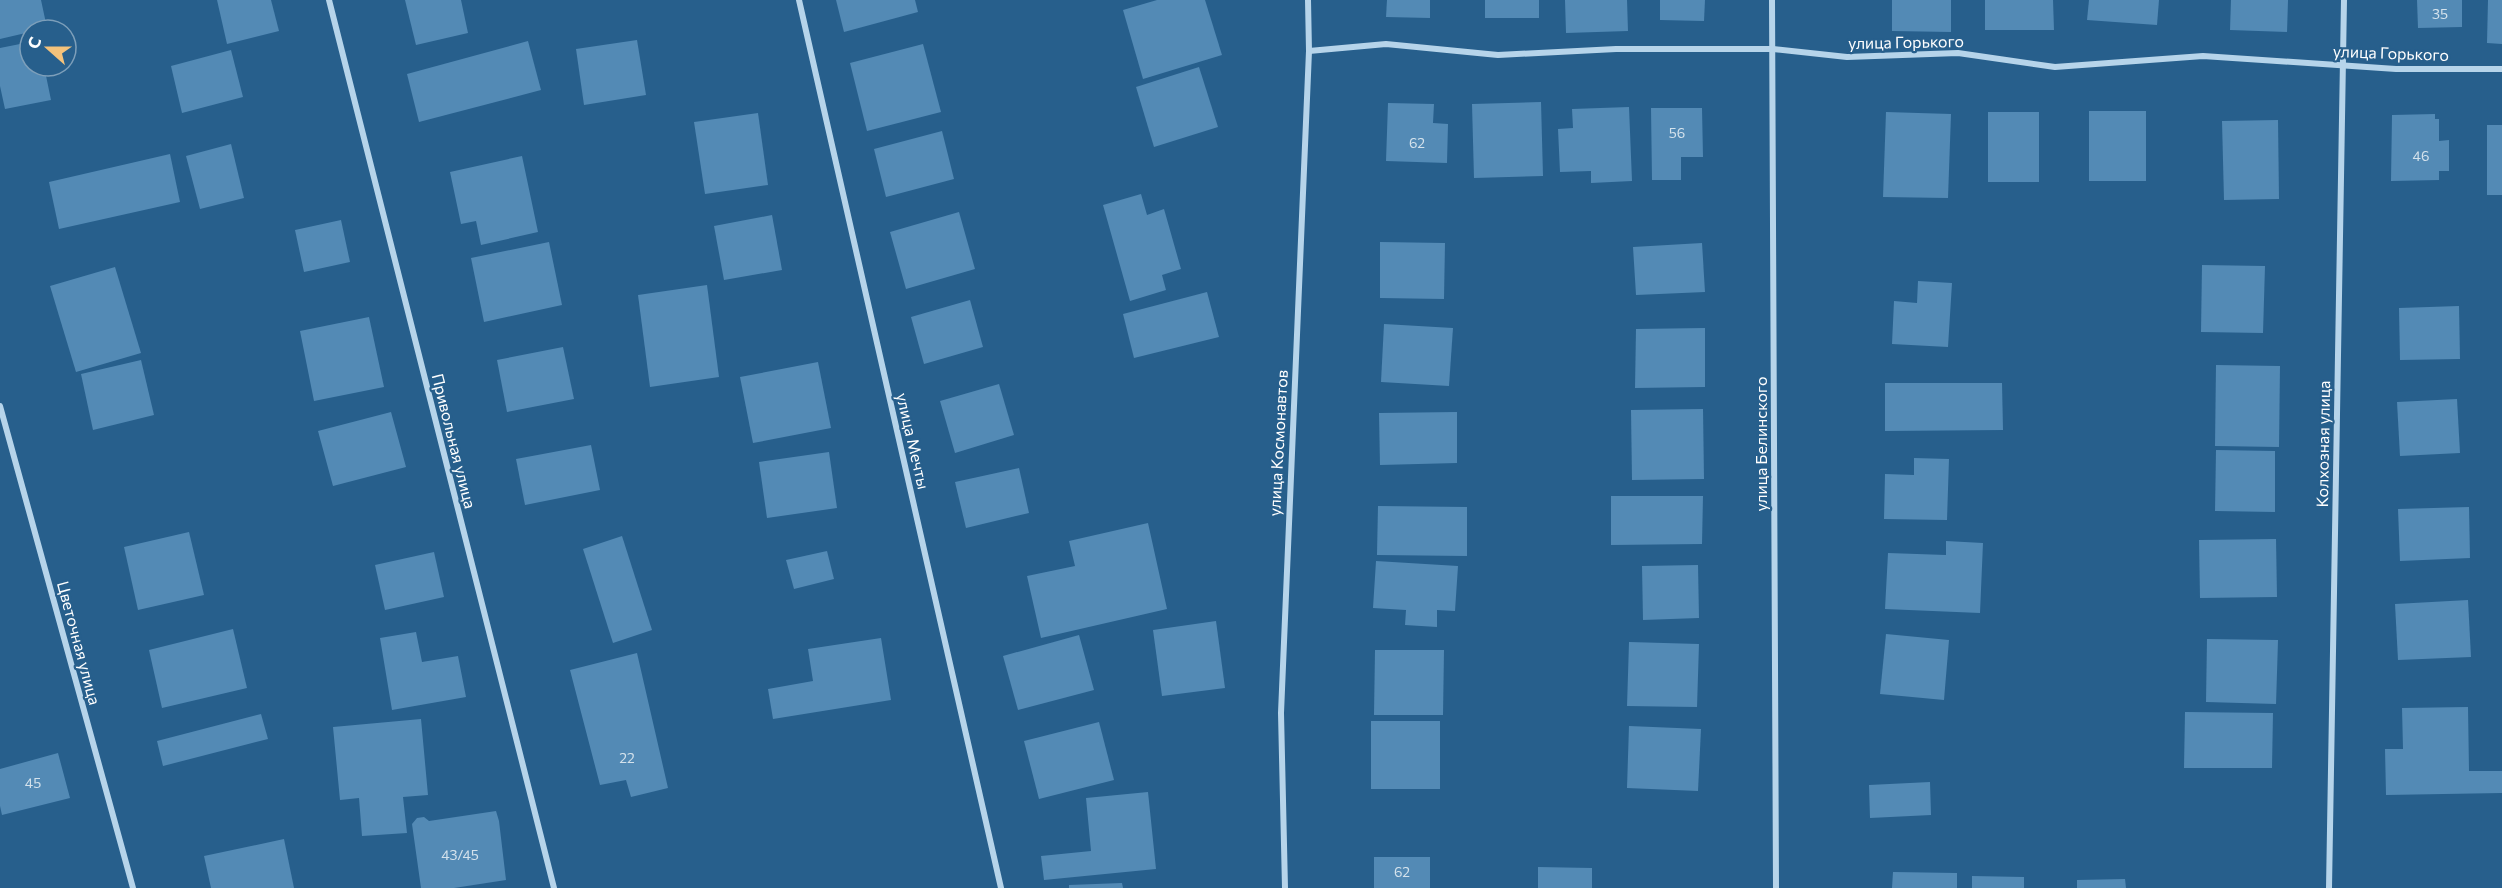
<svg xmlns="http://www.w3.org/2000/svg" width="2502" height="888" font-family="Commissioner,sans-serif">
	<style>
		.building { fill: #538ab5 }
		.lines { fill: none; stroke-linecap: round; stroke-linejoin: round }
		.street { stroke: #b6d4ea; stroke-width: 6 }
		.labels { text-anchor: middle; stroke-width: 4.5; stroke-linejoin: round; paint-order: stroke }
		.number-label { font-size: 14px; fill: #d4e2ec }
		.street-label { font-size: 16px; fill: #fff; stroke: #275f8c }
	</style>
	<rect width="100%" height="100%" fill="#275f8c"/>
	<g class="building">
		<path d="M0,0H41L47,28L30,30V32L0,39Z"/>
		<path d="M217,0H271L279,31L227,44Z"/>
		<path d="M405,0H461L468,33L416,45Z"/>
		<path d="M836,0H915L918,12L844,32Z"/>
		<path d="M1157,0H1205L1222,55L1143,79L1123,10Z"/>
		<path d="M1387,0H1430V18L1386,17Z"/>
		<rect x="1485" y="0" width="54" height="18"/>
		<path d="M1565,0H1627L1628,31L1566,33Z"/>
		<path d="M1660,0H1705L1704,21L1660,20Z"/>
		<path d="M1892,0H1951V32L1892,31Z"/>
		<path d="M1985,0H2053L2054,30H1985Z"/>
		<path d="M2089,0H2159L2157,25L2087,20Z"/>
		<path d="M2231,0H2288L2287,32L2230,30Z"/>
		<path d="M2417,0H2462V27L2418,28Z"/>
		<path d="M2488,0H2502V44L2487,43Z"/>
		<path d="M637,40L646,95L584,105L576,49Z"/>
		<path d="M528,41L541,90L419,122L407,74Z"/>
		<path d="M30,42V66H44L51,100L5,109L0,86V48Z"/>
		<path d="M923,44L941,112L867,131L850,63Z"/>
		<path d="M231,50L243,97L182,113L171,66Z"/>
		<path d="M1199,67L1218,127L1154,147L1136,87Z"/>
		<path d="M1541,102L1543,176L1474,178L1472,104Z"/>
		<path d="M1388,103L1434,104L1433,123L1448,124L1447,163L1386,161Z"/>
		<path d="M1629,107L1632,181L1591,183V171L1560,172L1558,129L1573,128L1572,109Z"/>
		<path d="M1651,108H1702L1703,157H1681V180H1652Z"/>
		<rect x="2089" y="111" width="57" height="70"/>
		<path d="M1886,112L1951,114L1948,198L1883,197Z"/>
		<rect x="1988" y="112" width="51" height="70"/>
		<path d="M758,113L768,185L705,194L694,122Z"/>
		<path d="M2435,114V119H2439V141L2449,140V171H2439V180L2391,181L2392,115Z"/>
		<path d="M2278,120L2279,199L2224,200L2222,121Z"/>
		<rect x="2487" y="125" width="15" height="70"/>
		<path d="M942,131L954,179L886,197L874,149Z"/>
		<path d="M231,144L244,198L200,209L186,156Z"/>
		<path d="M170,154L180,202L59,229L49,182Z"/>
		<path d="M522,156L538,232L481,245L476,221L461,224L450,172Z"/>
		<path d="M1141,194L1147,215L1164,209L1181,269L1162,275L1166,290L1130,301L1103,205Z"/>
		<path d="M959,212L975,269L906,289L890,232Z"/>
		<path d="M772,215L782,270L724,280L714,226Z"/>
		<path d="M341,220L350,262L304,272L295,230Z"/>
		<path d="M549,242L562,305L484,322L471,258Z"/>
		<path d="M1380,242L1445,243L1444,299L1380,298Z"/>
		<path d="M1702,243L1705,292L1636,295L1633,247Z"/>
		<path d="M2202,265L2265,266L2263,333L2201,332Z"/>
		<path d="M115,267L141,353L76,372L50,286Z"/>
		<path d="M1918,281L1952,283L1948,347L1892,344L1894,301L1917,303Z"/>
		<path d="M707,285L719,377L650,387L638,295Z"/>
		<path d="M1207,292L1219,337L1134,358L1123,314Z"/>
		<path d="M970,300L983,347L924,364L911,317Z"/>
		<path d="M2459,306L2460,359L2400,360L2399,308Z"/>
		<path d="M369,317L384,387L314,401L300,331Z"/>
		<path d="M1384,324L1453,328L1449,386L1381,382Z"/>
		<path d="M1705,328V387L1635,388L1636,329Z"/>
		<path d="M563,347L574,399L507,412L497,360Z"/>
		<path d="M141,360L154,415L93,430L81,374Z"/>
		<path d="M818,362L831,428L753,443L740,377Z"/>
		<path d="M2216,365L2280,366L2279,447L2215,446Z"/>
		<path d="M1885,383H2002L2003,430L1885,431Z"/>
		<path d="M999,384L1014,435L955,453L940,401Z"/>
		<path d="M2457,399L2460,453L2400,456L2397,402Z"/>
		<path d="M1703,409L1704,479L1632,480L1631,410Z"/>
		<path d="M391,412L406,467L333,486L318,431Z"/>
		<path d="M1457,412V463L1380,465L1379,413Z"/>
		<path d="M591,445L600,490L525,505L516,459Z"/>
		<path d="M2216,450L2275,451V512L2215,511Z"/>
		<path d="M829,452L837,508L767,518L759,462Z"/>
		<path d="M1914,458L1949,459L1947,520L1884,519L1885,474L1914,475Z"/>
		<path d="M1019,468L1029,513L966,528L955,482Z"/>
		<path d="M1611,496H1703L1702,544L1611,545Z"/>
		<path d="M1378,506L1467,507V556L1377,555Z"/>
		<path d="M2469,507L2470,558L2400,561L2398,509Z"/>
		<path d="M1148,523L1167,609L1041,638L1027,576L1075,566L1069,541Z"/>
		<path d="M189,532L204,595L138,610L124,547Z"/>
		<path d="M622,536L652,630L613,643L583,549Z"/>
		<path d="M2276,539L2277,597L2200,598L2199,540Z"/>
		<path d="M1946,541L1983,543L1980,613L1885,609L1888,553L1946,555Z"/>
		<path d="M827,551L834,579L794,589L786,560Z"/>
		<path d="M434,552L444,597L385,610L375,565Z"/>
		<path d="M1376,561L1458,566L1455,611L1437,610V627L1405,625L1406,610L1373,608Z"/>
		<path d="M1698,565L1699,618L1643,620L1642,566Z"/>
		<path d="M2468,600L2471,657L2398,660L2395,604Z"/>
		<path d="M1216,621L1225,688L1162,696L1153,630Z"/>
		<path d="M233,629L247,688L162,708L149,650Z"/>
		<path d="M416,632L422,662L458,656L466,697L392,710L380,638Z"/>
		<path d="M1886,634L1949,640L1944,700L1880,694Z"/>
		<path d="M1079,635L1094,690L1018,710L1003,656Z"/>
		<path d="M881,638L891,700L773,719L768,689L813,681L808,649Z"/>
		<path d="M2207,639L2278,640L2276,704L2206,702Z"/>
		<path d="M1629,642L1699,644L1697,707L1627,706Z"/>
		<path d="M1375,650H1444L1443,715H1374Z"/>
		<path d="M637,653L668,788L631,797L626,780L600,785L570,670Z"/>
		<path d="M2468,707L2469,771H2502V793L2386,795L2385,749H2403L2402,708Z"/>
		<path d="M2185,712L2273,713L2272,768H2184Z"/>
		<path d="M261,714L268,739L163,766L157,741Z"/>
		<path d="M421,719L428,795L403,797L407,833L362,836L359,798L340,800L333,727Z"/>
		<rect x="1371" y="721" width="69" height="68"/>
		<path d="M1099,722L1114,780L1039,799L1024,741Z"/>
		<path d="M1629,726L1701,729L1698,791L1627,788Z"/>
		<path d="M58,753L70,798L2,815L0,806V769Z"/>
		<path d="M1930,782L1931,815L1870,818L1869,785Z"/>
		<path d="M1148,792L1156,869L1044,880L1041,856L1091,851L1086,798Z"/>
		<path d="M496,811L499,821L506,880L454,888H421L412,824L417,818L424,817L429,821Z"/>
		<path d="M284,839L294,888H211L204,856Z"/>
		<rect x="1374" y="857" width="56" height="31"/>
		<path d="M1538,867L1592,868V888H1538Z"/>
		<path d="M1893,872L1957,873V888H1892Z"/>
		<path d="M1972,876L2024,877V888H1972Z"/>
		<path d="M2125,879L2126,888H2077V880Z"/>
		<path d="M1122,883L1123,888H1069V885Z"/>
	</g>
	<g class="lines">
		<g class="street">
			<path d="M329,0L554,888"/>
			<path d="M799,0L1001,888"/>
			<path d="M1772,0L1776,888"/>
			<path d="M1309,51L1386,44L1498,55L1616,49H1773L1847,57L1958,53L2055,67L2203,56L2396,69H2502"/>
			<path d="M0,406L133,888"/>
			<path d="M1285,888L1281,713L1309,51L1308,0"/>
			<path d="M2329,888L2344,0"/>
		</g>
	</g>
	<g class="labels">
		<g class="number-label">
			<text x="2440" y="19">35</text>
			<text x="1677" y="138">56</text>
			<text x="1417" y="148">62</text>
			<text x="2421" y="161">46</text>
			<text x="627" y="763">22</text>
			<text x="33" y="788">45</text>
			<text x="460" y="860">43/45</text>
			<text x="1402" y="877">62</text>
		</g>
		<g class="street-label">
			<text transform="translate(1906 42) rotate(-1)" y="6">улица Горького</text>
			<text transform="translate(2391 53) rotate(2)" y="6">улица Горького</text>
			<text transform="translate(454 441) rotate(76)" y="6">Привольная улица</text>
			<text transform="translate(913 441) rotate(77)" y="6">улица Мечты</text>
			<text transform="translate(1278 443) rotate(-87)" y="6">улица Космонавтов</text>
			<text transform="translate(1761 444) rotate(-90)" y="6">улица Белинского</text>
			<text transform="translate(2323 444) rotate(-89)" y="6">Колхозная улица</text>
			<text transform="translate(79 643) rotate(75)" y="6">Цветочная улица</text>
		</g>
	</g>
	<g transform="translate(48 48) rotate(291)"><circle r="28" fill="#275f8c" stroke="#7d9fba" stroke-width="1.5"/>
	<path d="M0-4.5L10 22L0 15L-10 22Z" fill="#f3c27b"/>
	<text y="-9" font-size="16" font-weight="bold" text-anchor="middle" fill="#ffffff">С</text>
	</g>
</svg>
